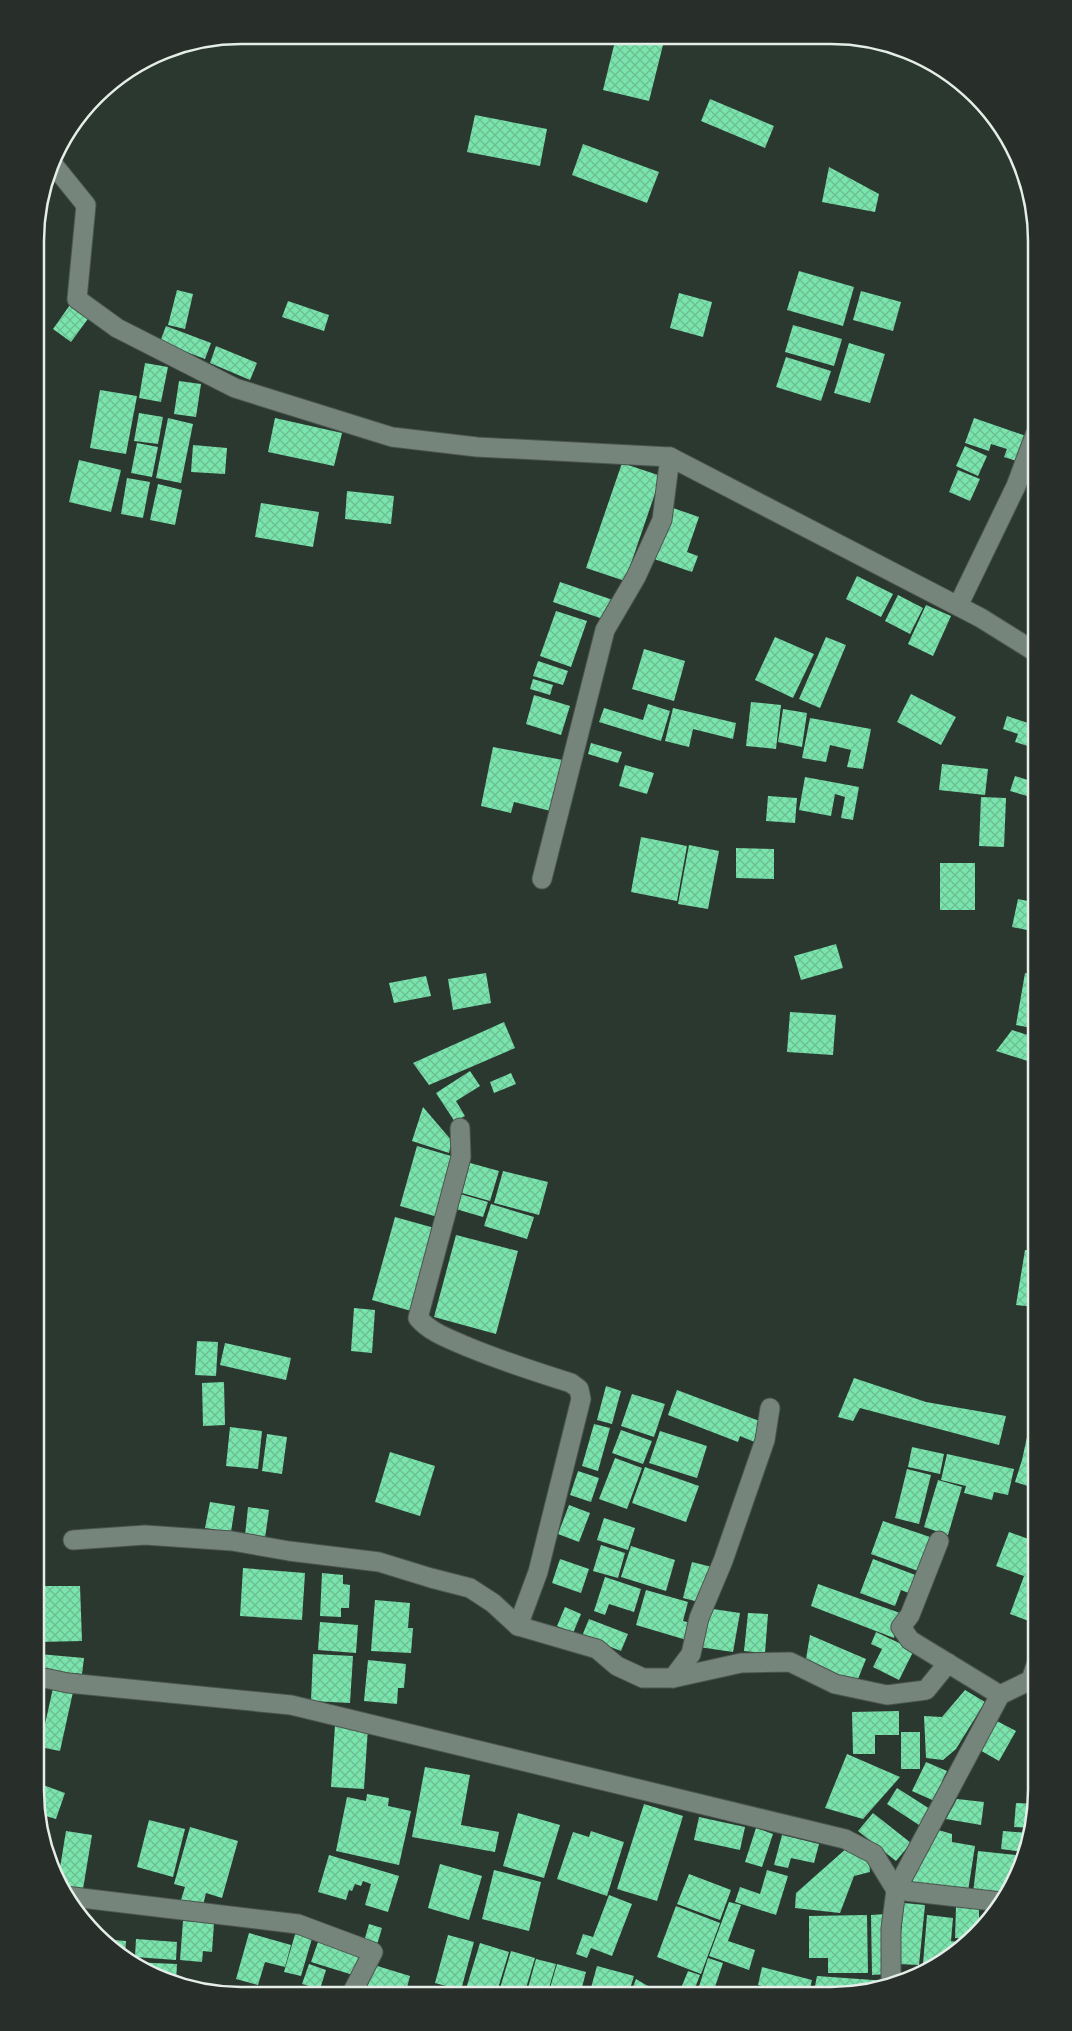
<svg xmlns="http://www.w3.org/2000/svg" width="1072" height="2031" font-family="Mulish,sans-serif">
	<style>
		.building { fill: url(#building-cross-hatch) }
		.lines { fill: none; stroke-linecap: round; stroke-linejoin: round }
		.minor-casing { stroke: #4a554e; stroke-width: 21 }
		.minor { stroke: #76857c; stroke-width: 19 }
		.rim { fill: none; stroke: #e5ede8; stroke-width: 2.5 }
	</style>
	<defs>
		<pattern id="building-cross-hatch" width="8" height="8" patternUnits="userSpaceOnUse" patternTransform="scale(1.25)"><rect width="8" height="8" fill="#7ae4ad"/><path d="M0 0l8 8M0 8l8-8" fill="none" stroke="#6dbd93"/></pattern>
	</defs>
	<rect width="100%" height="100%" fill="#2b3830"/>
	<g class="building">
		<path d="M616,37H634L663,45L649,101L603,90Z"/>
		<path d="M710,99L774,126L765,148L701,121Z"/>
		<path d="M475,115L547,129L540,166L467,152Z"/>
		<path d="M583,144L659,172L647,203L572,175Z"/>
		<path d="M829,167L879,194L875,212L822,202Z"/>
		<path d="M799,271L854,287L843,326L787,310Z"/>
		<path d="M177,290L193,294L185,329L168,325Z"/>
		<path d="M861,291L901,302L893,331L853,320Z"/>
		<path d="M679,293L712,302L703,337L670,328Z"/>
		<path d="M288,301L329,315L324,331L282,317Z"/>
		<path d="M72,302L90,316L71,342L53,329Z"/>
		<path d="M793,325L842,339L834,366L785,352Z"/>
		<path d="M166,326L211,343L205,359L160,342Z"/>
		<path d="M849,343L885,354L870,403L834,393Z"/>
		<path d="M216,346L257,363L250,380L210,363Z"/>
		<path d="M786,357L831,371L821,401L776,387Z"/>
		<path d="M145,363L168,367L161,402L139,398Z"/>
		<path d="M179,381L201,384L196,417L174,414Z"/>
		<path d="M100,390L137,396L126,454L90,448Z"/>
		<path d="M139,413L163,417L158,444L134,441Z"/>
		<path d="M168,418L193,424L181,483L156,478Z"/>
		<path d="M275,418L342,433L334,466L268,452Z"/>
		<path d="M974,418L1029,437L1020,462L1004,457L1007,449L991,444L989,451L965,443Z"/>
		<path d="M137,443L158,447L152,477L131,473Z"/>
		<path d="M193,445L227,448L225,474L191,472Z"/>
		<path d="M965,446L987,456L978,476L956,466Z"/>
		<path d="M79,460L121,470L111,512L69,502Z"/>
		<path d="M622,463L661,476L625,581L586,568Z"/>
		<path d="M958,470L980,479L970,501L949,492Z"/>
		<path d="M127,478L150,482L143,518L121,514Z"/>
		<path d="M158,484L182,490L175,525L150,520Z"/>
		<path d="M347,491L394,496L391,524L345,519Z"/>
		<path d="M261,503L319,512L313,547L255,537Z"/>
		<path d="M673,508L699,517L687,552L698,556L692,572L654,559Z"/>
		<path d="M857,576L893,594L881,617L846,599Z"/>
		<path d="M560,582L613,600L606,620L553,602Z"/>
		<path d="M898,595L923,608L910,634L885,621Z"/>
		<path d="M926,605L951,616L933,656L908,644Z"/>
		<path d="M556,611L587,621L571,667L540,656Z"/>
		<path d="M775,637L814,654L793,698L755,680Z"/>
		<path d="M826,637L846,645L820,708L799,699Z"/>
		<path d="M644,649L685,661L674,701L632,689Z"/>
		<path d="M538,661L568,671L563,685L533,676Z"/>
		<path d="M533,679L553,685L550,695L530,689Z"/>
		<path d="M911,694L956,717L941,745L897,722Z"/>
		<path d="M534,695L570,706L561,735L526,724Z"/>
		<path d="M751,702L781,705L776,749L746,746Z"/>
		<path d="M648,704L670,711L661,741L599,722L604,708L643,720Z"/>
		<path d="M673,708L736,723L733,739L693,729L689,747L665,741Z"/>
		<path d="M783,709L807,713L802,747L778,742Z"/>
		<path d="M1007,716L1037,726V749L1015,742L1018,734L1003,729Z"/>
		<path d="M810,718L871,729L863,769L847,767L851,750L830,745L826,762L802,758Z"/>
		<path d="M591,743L622,752L618,763L588,754Z"/>
		<path d="M493,747L563,760L555,812L514,802L511,813L481,806Z"/>
		<path d="M942,764L988,769L985,795L939,790Z"/>
		<path d="M625,765L654,773L647,794L619,786Z"/>
		<path d="M1015,776L1037,783V799L1010,791Z"/>
		<path d="M805,777L859,787L853,820L841,818L845,797L835,794L831,816L799,810Z"/>
		<path d="M768,796L797,798L795,823L766,821Z"/>
		<path d="M981,797L1006,798L1004,847L979,846Z"/>
		<path d="M641,837L687,846L677,901L631,892Z"/>
		<path d="M689,845L719,851L708,909L678,904Z"/>
		<path d="M736,848L774,849V879L736,878Z"/>
		<rect x="940" y="863" width="35" height="47"/>
		<path d="M1018,899L1037,903V932L1012,927Z"/>
		<path d="M836,944L843,968L801,980L794,956Z"/>
		<path d="M486,973L491,1003L453,1010L448,979Z"/>
		<path d="M1025,973L1037,975V1029L1016,1025Z"/>
		<path d="M426,976L431,996L394,1003L389,983Z"/>
		<path d="M790,1012L836,1015L833,1055L787,1052Z"/>
		<path d="M504,1022L515,1048L429,1085L413,1063Z"/>
		<path d="M1012,1030L1037,1038V1064L996,1051Z"/>
		<path d="M470,1071L480,1086L456,1101L465,1116L455,1122L436,1093Z"/>
		<path d="M511,1073L516,1084L494,1093L490,1082Z"/>
		<path d="M423,1107L452,1141L449,1153L412,1141Z"/>
		<path d="M417,1146L458,1158L441,1218L400,1206Z"/>
		<path d="M470,1163L499,1171L490,1201L462,1193Z"/>
		<path d="M503,1171L548,1182L539,1215L494,1203Z"/>
		<path d="M453,1192L488,1202L483,1217L449,1207Z"/>
		<path d="M491,1204L534,1217L527,1239L484,1226Z"/>
		<path d="M395,1217L438,1229L415,1312L372,1300Z"/>
		<path d="M456,1235L518,1251L496,1334L434,1317Z"/>
		<path d="M1025,1250L1037,1251V1314L1035,1313V1307L1016,1305Z"/>
		<path d="M354,1308L375,1310L372,1353L351,1351Z"/>
		<path d="M197,1341L218,1342L216,1376L195,1375Z"/>
		<path d="M225,1343L291,1358L286,1380L220,1365Z"/>
		<path d="M854,1378L926,1402L1006,1416L999,1445L860,1408L853,1421L838,1417Z"/>
		<path d="M224,1382L225,1425L203,1426L202,1383Z"/>
		<path d="M606,1386L621,1391L612,1424L597,1420Z"/>
		<path d="M677,1390L765,1423L757,1443L740,1436L738,1442L668,1415Z"/>
		<path d="M632,1394L665,1404L654,1437L621,1426Z"/>
		<path d="M1032,1414L1037,1415V1489L1015,1482L1022,1460Z"/>
		<path d="M594,1424L610,1428L598,1471L582,1466Z"/>
		<path d="M230,1427L262,1431L258,1469L226,1466Z"/>
		<path d="M621,1430L652,1441L643,1464L612,1453Z"/>
		<path d="M660,1431L707,1446L697,1478L649,1463Z"/>
		<path d="M267,1434L287,1437L282,1474L262,1471Z"/>
		<path d="M912,1447L944,1454L940,1474L908,1467Z"/>
		<path d="M390,1452L435,1466L420,1516L375,1502Z"/>
		<path d="M947,1454L1014,1469L1008,1495L994,1492L992,1500L964,1493L966,1486L941,1480Z"/>
		<path d="M615,1458L642,1468L627,1509L599,1499Z"/>
		<path d="M645,1467L699,1486L686,1522L632,1503Z"/>
		<path d="M907,1469L931,1475L919,1524L895,1518Z"/>
		<path d="M578,1471L599,1478L591,1502L570,1495Z"/>
		<path d="M938,1480L962,1487L948,1535L924,1527Z"/>
		<path d="M210,1502L235,1506L231,1532L205,1528Z"/>
		<path d="M569,1505L590,1513L579,1542L558,1534Z"/>
		<path d="M248,1507L269,1510L265,1538L245,1536Z"/>
		<path d="M604,1518L635,1528L628,1550L597,1540Z"/>
		<path d="M883,1521L933,1538L921,1572L871,1554Z"/>
		<path d="M1009,1532L1037,1542V1624L1010,1614L1024,1576L996,1566Z"/>
		<path d="M601,1545L625,1553L618,1578L593,1571Z"/>
		<path d="M631,1546L675,1560L666,1591L621,1577Z"/>
		<path d="M560,1559L589,1569L581,1593L552,1583Z"/>
		<path d="M873,1559L918,1576L911,1594L901,1590L895,1606L860,1593Z"/>
		<path d="M692,1562L712,1567L703,1603L683,1598Z"/>
		<path d="M243,1568L305,1573L302,1620L240,1616Z"/>
		<path d="M322,1573L343,1575V1584L350,1585L349,1608H341V1617L320,1616Z"/>
		<path d="M605,1577L641,1589L634,1612L609,1604L605,1615L594,1611Z"/>
		<path d="M818,1584L900,1613L894,1638L811,1606Z"/>
		<path d="M37,1586H80L82,1641L38,1642Z"/>
		<path d="M646,1590L688,1602L683,1621L695,1624L690,1641L636,1625Z"/>
		<path d="M375,1600L410,1603L408,1628H413L411,1653L371,1651Z"/>
		<path d="M565,1607L581,1614L573,1633L557,1626Z"/>
		<path d="M706,1608L740,1613L733,1652L699,1647Z"/>
		<path d="M748,1613L768,1614L765,1653L744,1651Z"/>
		<path d="M589,1619L628,1634L621,1651L582,1636Z"/>
		<path d="M320,1622L358,1625L356,1653L318,1650Z"/>
		<path d="M876,1632L914,1650L899,1680L873,1667L882,1649L871,1644Z"/>
		<path d="M810,1635L866,1659L856,1684L806,1659Z"/>
		<path d="M39,1654L84,1658L82,1674L38,1670Z"/>
		<path d="M313,1654L353,1656L350,1703L311,1701Z"/>
		<path d="M368,1660L406,1664L404,1688H398L397,1704L364,1701Z"/>
		<path d="M53,1688L73,1692L60,1751L40,1747Z"/>
		<path d="M965,1690L985,1702L956,1749L943,1760L926,1758L924,1716L942,1717Z"/>
		<path d="M899,1711V1735H875V1754H853L852,1712Z"/>
		<path d="M995,1720L1016,1731L999,1761L978,1749Z"/>
		<path d="M335,1725L368,1727L364,1789L331,1787Z"/>
		<rect x="901" y="1732" width="19" height="37"/>
		<path d="M847,1754L900,1777L863,1819L825,1808Z"/>
		<path d="M926,1762L947,1771L942,1781L948,1784L939,1803L912,1791Z"/>
		<path d="M425,1767L470,1775L461,1825L499,1832L495,1852L412,1837Z"/>
		<path d="M35,1782L65,1793L56,1819L39,1814Z"/>
		<path d="M897,1788L930,1809L919,1825L887,1804Z"/>
		<path d="M367,1794L389,1798L388,1806L411,1811L399,1865L336,1851L347,1797L366,1801Z"/>
		<path d="M957,1799L984,1802L981,1825L946,1819Z"/>
		<path d="M1016,1803L1037,1804L1031,1828L1014,1827Z"/>
		<path d="M644,1804L683,1816L657,1901L617,1889Z"/>
		<path d="M518,1813L560,1825L544,1878L503,1866Z"/>
		<path d="M873,1813L911,1843L896,1861L858,1831Z"/>
		<path d="M699,1817L745,1827L740,1850L694,1840Z"/>
		<path d="M149,1820L185,1829L173,1877L137,1867Z"/>
		<path d="M190,1827L238,1841L222,1898L206,1893L202,1909L180,1903L185,1887L174,1884Z"/>
		<path d="M756,1828L773,1834L762,1867L745,1862Z"/>
		<path d="M935,1829L952,1834V1842L975,1846L968,1891L904,1882Z"/>
		<path d="M66,1831L92,1835L83,1889L60,1886L58,1880Z"/>
		<path d="M591,1831L624,1842L607,1896L557,1879L573,1832L589,1837Z"/>
		<path d="M1003,1831L1029,1833L1025,1852L1001,1849Z"/>
		<path d="M782,1835L819,1844L814,1863L791,1858L788,1868L774,1865Z"/>
		<path d="M848,1847L869,1858L870,1872L854,1876L840,1913L795,1908L796,1893Z"/>
		<path d="M978,1851L1024,1856L1021,1869L1005,1897L973,1893Z"/>
		<path d="M329,1855L399,1876L388,1912L365,1905L371,1884L363,1881L361,1886L355,1884L352,1891L349,1890L346,1900L318,1892Z"/>
		<path d="M440,1864L482,1876L469,1920L428,1908Z"/>
		<path d="M494,1870L541,1882L529,1931L482,1919Z"/>
		<path d="M767,1870L788,1876L776,1915L735,1902L740,1887L760,1894Z"/>
		<path d="M689,1874L731,1890L720,1920L677,1904Z"/>
		<path d="M609,1895L632,1904L612,1956L591,1948L587,1958L576,1954L583,1934L593,1937Z"/>
		<path d="M729,1902L741,1905L728,1941L755,1950L749,1970L709,1956Z"/>
		<path d="M904,1903L925,1905L919,1965L898,1964Z"/>
		<path d="M676,1906L720,1923L701,1974L657,1957Z"/>
		<path d="M956,1907L979,1908V1930L970,1939L955,1938Z"/>
		<path d="M988,1912L996,1913L987,1923Z"/>
		<path d="M887,1914L888,1974L872,1975L871,1915Z"/>
		<path d="M867,1915L868,1973H828V1958H809V1916Z"/>
		<path d="M927,1915L953,1918L951,1941L957,1942L956,1952L946,1961L937,1965L923,1964Z"/>
		<path d="M183,1921L214,1923L212,1952L203,1951L202,1962L180,1960Z"/>
		<path d="M369,1924L382,1928L376,1948L363,1945Z"/>
		<path d="M296,1931L313,1935L301,1976L284,1972Z"/>
		<path d="M249,1933L291,1945L285,1967L265,1962L258,1985L236,1979Z"/>
		<path d="M448,1935L474,1942L461,1990L435,1983Z"/>
		<path d="M100,1939L126,1941L125,1958L105,1945Z"/>
		<path d="M136,1939L177,1942L176,1960L135,1957Z"/>
		<path d="M319,1939L360,1953L353,1975L311,1962Z"/>
		<path d="M480,1943L509,1952L496,1995H475L465,1992Z"/>
		<path d="M511,1951L535,1958L524,1995H498Z"/>
		<path d="M708,1958L723,1963L712,1996H696Z"/>
		<path d="M536,1959L556,1964L547,1995H526Z"/>
		<path d="M131,1962L177,1964L176,1983L150,1975Z"/>
		<path d="M309,1964L326,1970L320,1989L302,1984Z"/>
		<path d="M557,1964L586,1972L580,1995H548Z"/>
		<path d="M374,1965L410,1976L405,1995H365Z"/>
		<path d="M597,1966L634,1976L628,1995H589Z"/>
		<path d="M762,1967L812,1980L808,1996H801L758,1985Z"/>
		<path d="M688,1971L700,1975L692,1996L679,1993Z"/>
		<path d="M896,1975L913,1977L897,1985Z"/>
		<path d="M817,1976L887,1981L886,1987L831,1996H813Z"/>
		<path d="M636,1979L665,1996L630,1995Z"/>
		<path d="M190,1986L260,1990V1994H214Z"/>
	</g>
	<g class="lines">
		<defs>
			<g id="minor">
				<path d="M52,163L86,205L77,299L117,328L235,388L392,437L477,447L670,457L981,618L1037,653"/>
				<path d="M958,606L1016,486L1037,430"/>
				<path d="M542,879L605,630L636,577L662,520L670,457"/>
				<path d="M460,1128L461,1157L418,1318C431,1333 450,1339 468,1347C502,1361 536,1372 571,1383L579,1389L581,1399L538,1572L518,1626"/>
				<path d="M73,1540L145,1535L232,1541L289,1551L379,1562L431,1578L470,1588L493,1603L518,1626L597,1649L617,1666L643,1678H673L741,1663L790,1662L835,1684L887,1695L926,1690L948,1663"/>
				<path d="M939,1541L910,1615L901,1627L910,1640L1000,1695"/>
				<path d="M35,1676L68,1683L291,1705L845,1839L874,1854L896,1890L1002,1902"/>
				<path d="M673,1678L691,1654L699,1618L723,1561L765,1440L770,1408"/>
				<path d="M65,1896L298,1924L373,1952L351,1995"/>
				<path d="M891,1986V1928L896,1890L1000,1695L1031,1680L1037,1662"/>
			</g>
		</defs>
		<use href="#minor" class="minor-casing"/>
		<use href="#minor" class="minor"/>
	</g>
	<path d="M0 0H1072V2031H0ZM241 44H831A197 197 0 0 1 1028 241V1790A197 197 0 0 1 831 1987H241A197 197 0 0 1 44 1790V241A197 197 0 0 1 241 44Z" fill="#282f2a" fill-rule="evenodd"/>
	<path class="rim" d="M241 44H831A197 197 0 0 1 1028 241V1790A197 197 0 0 1 831 1987H241A197 197 0 0 1 44 1790V241A197 197 0 0 1 241 44Z"/>
</svg>
